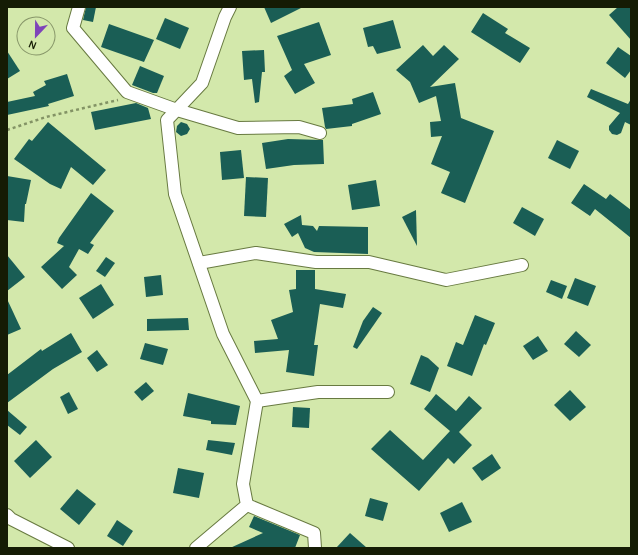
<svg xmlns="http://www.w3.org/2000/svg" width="638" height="555" font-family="Karla,sans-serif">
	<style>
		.building { fill: #1a5e55 }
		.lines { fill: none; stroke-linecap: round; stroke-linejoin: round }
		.minor-casing { stroke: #687a41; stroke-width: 14 }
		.path { stroke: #839365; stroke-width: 2.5; stroke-dasharray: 3 3; stroke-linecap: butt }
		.minor { stroke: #fff; stroke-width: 12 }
	</style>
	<rect width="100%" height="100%" fill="#d3e8ab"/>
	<g class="building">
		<path d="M86,7H96L93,22L83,20Z"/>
		<path d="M264,7H303L271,23Z"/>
		<path d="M618,7H631V40L609,15Z"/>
		<path d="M483,13L508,29L505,33L530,48L520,63L471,32Z"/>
		<path d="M165,18L189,28L180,49L156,39Z"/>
		<path d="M393,20L401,48L377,54L373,46L368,47L363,28Z"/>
		<path d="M319,22L331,55L304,64L315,83L295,94L284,76L292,70L277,36Z"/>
		<path d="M109,24L154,40L144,62L101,47Z"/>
		<path d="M423,45L433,56L444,45L459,59L430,87L455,83L461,118L494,131L465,203L441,193L450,172L431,164L442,136L431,137L430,122L441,121L436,96L419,103L410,82L396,70Z"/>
		<path d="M618,47L631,56V70L625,78L606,63Z"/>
		<path d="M264,50L265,72H262L259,102L255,103L252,79L244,80L242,51Z"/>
		<path d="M7,51L20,71L7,79Z"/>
		<path d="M140,66L164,76L157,93H153L132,85Z"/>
		<path d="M67,74L74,96L48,104L49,106L7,115V102L35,96L33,92L46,85L44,81Z"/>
		<path d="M591,89L628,104L631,99V125L625,122L621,133L617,135L612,134L609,130V126L620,113L587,97Z"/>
		<path d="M373,92L381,114L352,124V126L326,129L325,127L322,108L353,104L352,99Z"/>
		<path d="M136,103L148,108L151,119L95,130L91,112Z"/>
		<path d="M48,122L106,170L93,185L71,167L61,189L50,184L14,159L29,139L32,141Z"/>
		<path d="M181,122L187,124L190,129L187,134L181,136L176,132L177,126Z"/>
		<path d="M288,139L323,140L324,164L294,165L266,169L262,143Z"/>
		<path d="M557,140L579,151L570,169L548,158Z"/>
		<path d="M241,150L244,178L222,180L220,152Z"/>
		<path d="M7,176L31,180L26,204H25L24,222L7,220Z"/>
		<path d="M246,177L268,178L266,217L244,216Z"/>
		<path d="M376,180L380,206L352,210L348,185Z"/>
		<path d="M584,184L606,199L610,194L631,210V238L595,209L590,216L571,203Z"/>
		<path d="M91,193L114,211L90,243L94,245L88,254L79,249L69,267L77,275L62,289L41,267L64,246L57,243L59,238Z"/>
		<path d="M522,207L544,219L535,236L513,223Z"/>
		<path d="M416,210L417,246L402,217Z"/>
		<path d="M301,215L302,225L313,226L317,231L319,226L368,227V254L314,252L305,248L298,233L292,237L284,224Z"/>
		<path d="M7,255L25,277L7,291Z"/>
		<path d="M106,257L115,263L105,277L96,271Z"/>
		<path d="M296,270H315V289L346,294L343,308L320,304L314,345H318L314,376L286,372L289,350L255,353L254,341L278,339L271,320L293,312L289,290L296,289Z"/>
		<path d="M161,275L163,295L146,297L144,277Z"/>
		<path d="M575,278L596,286L588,306L567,298Z"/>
		<path d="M551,280L567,286L562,299L546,292Z"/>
		<path d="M101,284L114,305L93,319L79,298Z"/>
		<path d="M7,299L21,329L7,335Z"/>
		<path d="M373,307L382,313L357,349L353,347L363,321Z"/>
		<path d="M475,315L495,323L486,345L484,344L472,376L447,366L456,342L463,345Z"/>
		<path d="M188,318L189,330L147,331V319Z"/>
		<path d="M576,331L591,345L579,357L564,344Z"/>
		<path d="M71,333L82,352L53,369L7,403V375L41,349L42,351Z"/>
		<path d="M538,336L548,351L533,360L523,346Z"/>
		<path d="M145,343L168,349L163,365L140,359Z"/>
		<path d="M97,350L108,365L97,372L87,358Z"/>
		<path d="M421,355L428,358L439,368L430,392L410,384Z"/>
		<path d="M146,382L154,391L142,401L134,392Z"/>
		<path d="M570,390L586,407L570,421L554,405Z"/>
		<path d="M69,392L78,409L68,414L60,397Z"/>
		<path d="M188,393L240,406L236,425L211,424V421L183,416Z"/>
		<path d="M436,394L456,411L469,396L482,408L459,432L472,445L454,464L448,458L419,491L371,449L390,430L423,460L450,431L424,409Z"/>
		<path d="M293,407L310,408L309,428L292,427Z"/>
		<path d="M7,410L27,427L20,435L7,425Z"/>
		<path d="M36,440L52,457L30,478L14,461Z"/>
		<path d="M208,440L235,443L232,455L206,450Z"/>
		<path d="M492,454L501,468L482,481L472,468Z"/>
		<path d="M178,468L204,473L199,498L173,493Z"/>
		<path d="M77,489L96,504L79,525L60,509Z"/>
		<path d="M370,498L388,503L383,521L365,516Z"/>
		<path d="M462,502L472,522L449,532L440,513Z"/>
		<path d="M254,516L300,535L295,548H230L263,533L249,527Z"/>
		<path d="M117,520L133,531L123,546L107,536Z"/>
		<path d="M350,533L367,548H336Z"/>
	</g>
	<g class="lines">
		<defs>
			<g id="minor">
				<path d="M79,7L73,28L127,92L177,110L238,128L299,127L320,133"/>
				<path d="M199,263L256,253L316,262H369L446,280L522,265"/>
				<path d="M257,401L318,392H388"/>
				<path d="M247,505L314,533L315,548"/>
				<path d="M7,515L11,519L68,548"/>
				<path d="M196,548L247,505L243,484L257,401L223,334L175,194L167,120L202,83L225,17L230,7"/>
			</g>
		</defs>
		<use href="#minor" class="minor-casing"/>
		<path class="path" d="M7,130L46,117L118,100"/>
		<use href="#minor" class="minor"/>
	</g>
	<rect width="638" height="555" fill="none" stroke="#151c05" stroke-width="16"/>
	<g transform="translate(36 36) rotate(202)"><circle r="19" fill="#d3e8ab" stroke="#879669"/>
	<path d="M0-3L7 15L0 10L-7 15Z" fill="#7e43b9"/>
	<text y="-6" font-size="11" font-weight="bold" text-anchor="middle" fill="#151c05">N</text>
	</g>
</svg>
